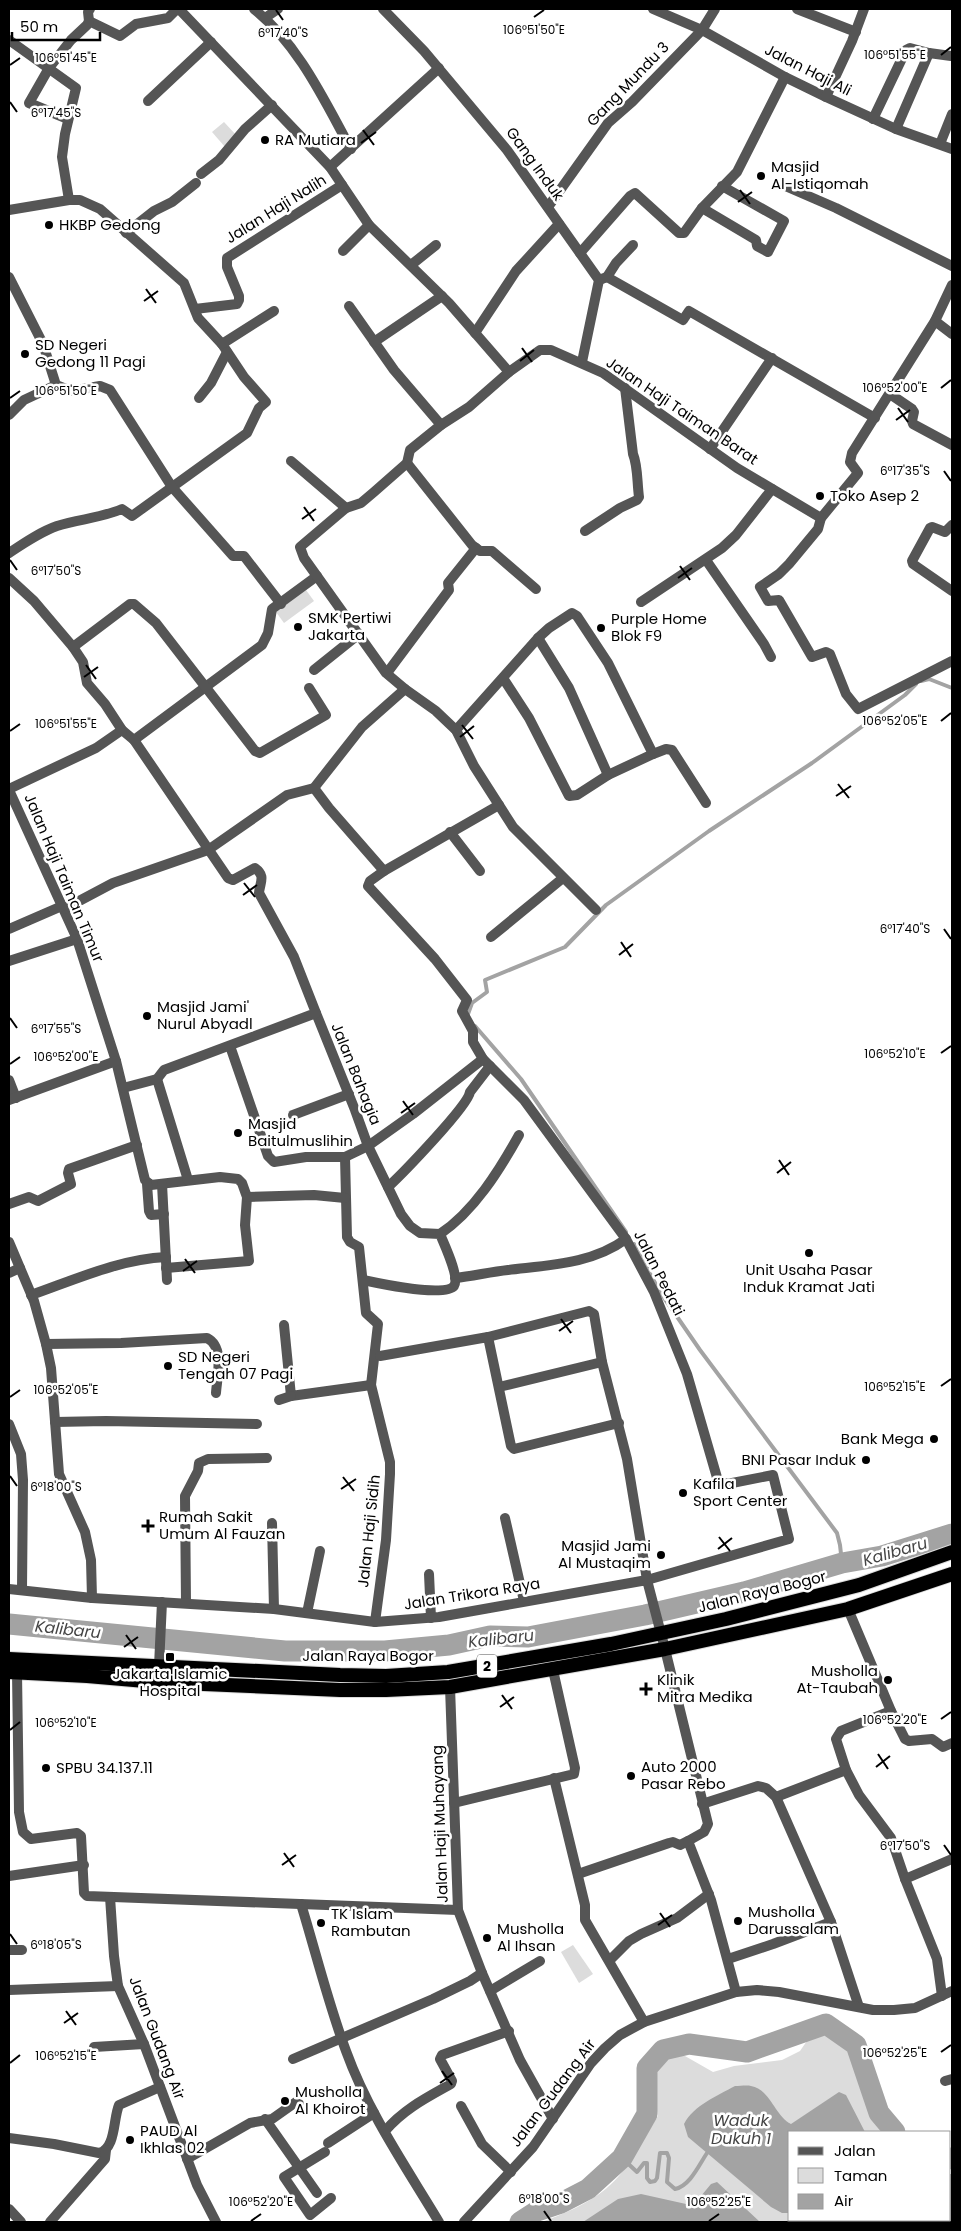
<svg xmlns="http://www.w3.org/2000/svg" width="961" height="2231" font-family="Poppins,sans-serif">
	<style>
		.green { fill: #dcdcdc }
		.water { fill: #a3a3a3 }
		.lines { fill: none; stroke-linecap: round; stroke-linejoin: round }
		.stream { stroke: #a3a3a3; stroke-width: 4 }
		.river { stroke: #a3a3a3; stroke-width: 21 }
		.trunk-casing { stroke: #dbdbdb; stroke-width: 16 }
		.minor { stroke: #555; stroke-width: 10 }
		.tertiary { stroke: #555; stroke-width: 10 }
		.trunk { stroke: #000; stroke-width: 14 }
		.ticks { fill: none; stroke: #000; stroke-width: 2 }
		.poi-dot { fill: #000; stroke: #fff; stroke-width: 2 }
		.labels { text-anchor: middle; stroke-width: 5; stroke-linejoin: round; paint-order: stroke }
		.shield { fill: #fff; stroke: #4c4c4c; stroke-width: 1 }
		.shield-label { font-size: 14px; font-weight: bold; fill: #000 }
		.street-label { font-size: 15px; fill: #000; stroke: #fff }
		.poi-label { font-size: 15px; fill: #000; stroke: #fff; text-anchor: start }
		.water-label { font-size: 16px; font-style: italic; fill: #444; stroke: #fff }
		.ticks-label { font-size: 12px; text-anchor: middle; fill: #000; stroke: #fff; stroke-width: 5; stroke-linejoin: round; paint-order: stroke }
	</style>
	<rect width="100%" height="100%" fill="#fff"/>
	<g class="green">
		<path d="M224,122L237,136L225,147L212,132Z"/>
		<path d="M306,590L314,601L284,623L276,612Z"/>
		<path d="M573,1945L593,1974L579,1983L561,1952Z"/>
		<path d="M818,2033L832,2037L848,2050L875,2123L882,2132H790V2220H926L922,2222H542C569,2212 599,2199 618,2177C632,2162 646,2134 658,2116L651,2079L655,2062L668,2054L685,2056L713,2072L734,2066L782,2060L800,2051L811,2035Z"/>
	</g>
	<g class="water">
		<path d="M735,2086C740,2086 747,2085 751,2086C770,2089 775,2116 791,2124L839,2092L846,2095L865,2132H790V2213H782L771,2207L688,2137L684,2124C694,2105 717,2096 735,2086Z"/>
		<path d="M950,2174H952V2222L947,2220H950Z"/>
		<path d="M717,2182L760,2222H583L618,2199L641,2194L686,2204L696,2202L711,2184Z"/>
		<path d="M847,2220H897L893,2222H851Z"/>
	</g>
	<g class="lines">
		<g class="stream">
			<path d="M921,681L929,679L952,688"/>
			<path d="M468,1014L472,1003L487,992L485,980L565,947L606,905L709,831L812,763L905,695L916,684"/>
			<path d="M475,1026L521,1079L626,1232"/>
			<path d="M634,1244L660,1292L700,1350L837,1533L840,1545L842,1563"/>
			<path d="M622,2158L637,2172L644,2163H647V2178L650,2182L655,2181L657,2178L660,2153H667L669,2158L667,2182L675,2189C690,2186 699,2165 707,2153"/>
		</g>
		<g class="river">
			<path d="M9,1624L285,1651H385L449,1645L490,1636L528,1637L645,1615L744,1592L842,1563L882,1556L952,1534"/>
			<path d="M950,2158L952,2159"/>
			<path d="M520,2222L537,2211L561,2203L588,2189L622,2158L647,2114V2068L663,2050L689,2044L747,2052L826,2024L856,2045L879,2113L895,2132"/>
		</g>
		<defs>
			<g id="trunk">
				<path d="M9,1659L340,1675L386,1676L448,1672L611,1644L726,1619L859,1585L952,1552"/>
				<path d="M9,1672L87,1676L157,1682L340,1690H386L450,1687L665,1649L848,1609L952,1574"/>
			</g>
		</defs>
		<use href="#trunk" class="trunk-casing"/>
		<g class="minor">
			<path d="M179,9L330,167L369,225L449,303L509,372"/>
			<path d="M254,9C299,45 324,100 351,149"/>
			<path d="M383,9L424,51L507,150L599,280L582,362"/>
			<path d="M653,9L702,30L785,77L826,97L896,129L952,149"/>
			<path d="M797,9L856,32"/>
			<path d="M265,18L278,9"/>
			<path d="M89,21L120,36L136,24L168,18L177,9"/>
			<path d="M9,40L76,88L65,134L62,157L69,200"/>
			<path d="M826,97L852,41L864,9"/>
			<path d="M148,101L211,42"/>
			<path d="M68,119L29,103L49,68L71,40L87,25L89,21L88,12L90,9"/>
			<path d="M873,119L906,50L910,48L929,53L951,56"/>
			<path d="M896,129L929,53"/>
			<path d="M940,144L952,114"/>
			<path d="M330,167L439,68"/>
			<path d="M201,174L219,160L245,129L272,105"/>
			<path d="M783,185L836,208L952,266"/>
			<path d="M548,207L608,123L632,102L702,30L715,9"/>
			<path d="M702,208L756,240L757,246L768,252L784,221L722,186"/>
			<path d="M9,210L69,200H80L100,209L184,283L198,318L222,344L244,377L266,402L259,408L247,433L132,516L122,509C101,518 79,519 57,526C40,532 24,543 9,553"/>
			<path d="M126,233L154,211L172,202L196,183"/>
			<path d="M343,251L369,225"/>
			<path d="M580,253L630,196L635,193L679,233H684L702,208L737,172L785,77"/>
			<path d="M411,265L436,245"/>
			<path d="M9,277L43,344L56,385L71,391L100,386L110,390L172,487L233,556H244L281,604"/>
			<path d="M607,277L616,263L633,245"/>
			<path d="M599,280L607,277L683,320L689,311L875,418"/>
			<path d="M952,285L935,321L852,453L850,462L858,473L821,518L818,529L789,564L779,574L760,587L768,601L779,600L812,657L826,652L830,654L846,694L858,709L952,661"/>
			<path d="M349,306L394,370L441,425"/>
			<path d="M195,309L237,304L239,300V296L227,267V258L342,185"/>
			<path d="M935,321L952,334"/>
			<path d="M475,333L516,271L559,224"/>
			<path d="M374,342L442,296"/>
			<path d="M222,344L274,311"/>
			<path d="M890,394L912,409L914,412L912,421L913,424L952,445"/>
			<path d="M199,398L211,383L227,352"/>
			<path d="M9,415L24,400L56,385"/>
			<path d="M710,449L772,358"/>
			<path d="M291,461L346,508"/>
			<path d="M407,463L472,545L480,551H492L536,589"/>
			<path d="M952,525L945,532L932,527L930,528L912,561L913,564L952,591"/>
			<path d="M585,531L620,508L637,500L639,497C637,483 638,466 633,454L625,388"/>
			<path d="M706,560L764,644L771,657"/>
			<path d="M9,578L34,601L73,647L83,662L87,683L105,704L122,730L134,740L262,645L268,633L272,609L317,576"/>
			<path d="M641,602L722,548L736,535L772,489"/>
			<path d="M538,638L569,688L608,775"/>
			<path d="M73,647L130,604H134L156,623L255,751L260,753L326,715L309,688"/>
			<path d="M314,670L359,634"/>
			<path d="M387,673L449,590L448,583L476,548"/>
			<path d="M456,730L538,638L549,628L572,613L577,616L608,663L653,754L608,775L577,795L569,796L529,718L503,678"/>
			<path d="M653,754L666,749L672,750L706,803"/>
			<path d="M314,788L329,808L384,871"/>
			<path d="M9,789L96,748L122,730"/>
			<path d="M9,790L77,939L116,1061L145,1180L151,1185L220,1177L238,1179L242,1183L247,1197L245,1225L249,1261L166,1268"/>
			<path d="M450,832L480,871"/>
			<path d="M64,909L113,883L208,850L287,795L314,788L362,727L405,689"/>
			<path d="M596,910L513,827L474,766L456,730L436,711L405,689L386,673L304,558L300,547L346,508L361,503L374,492L407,463L410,450L441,425L469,407L509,372L540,350H551L603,373L737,468L821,518"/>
			<path d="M9,929L62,906"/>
			<path d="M491,937L563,878"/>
			<path d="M9,961L77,939"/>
			<path d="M316,1013L355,1110L368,1146L401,1214L410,1226L420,1233L440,1234C444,1244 460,1277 454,1286C445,1298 377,1283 363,1280"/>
			<path d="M230,1046L268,1156L274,1162L306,1157H345L368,1146L413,1114L483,1059"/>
			<path d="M157,1079L188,1180"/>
			<path d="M9,1080L16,1098"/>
			<path d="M123,1088L157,1079L164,1070L316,1013L294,957L259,893C260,882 266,876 255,868L233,880L228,878L134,740"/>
			<path d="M9,1100L116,1061"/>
			<path d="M293,1115L349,1094"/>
			<path d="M345,1157L347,1237L350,1242L359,1247L366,1313L378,1324L371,1385L390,1462V1474L386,1540L375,1622"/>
			<path d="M147,1184L149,1211L151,1215L164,1214"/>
			<path d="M162,1184L167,1280"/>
			<path d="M388,1187C402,1174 468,1106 470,1092L490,1066"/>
			<path d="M247,1197L314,1195L345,1198"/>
			<path d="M9,1204L29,1197L38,1201L71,1184L68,1173L69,1169L137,1145"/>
			<path d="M440,1234C474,1211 499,1171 519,1135"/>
			<path d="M9,1242L34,1301L46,1344L51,1368L59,1474L85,1532L91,1560L92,1598"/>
			<path d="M9,1273L20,1268"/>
			<path d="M455,1278C473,1276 490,1272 508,1270C549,1265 592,1264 626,1239"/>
			<path d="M31,1295C74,1280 120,1259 166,1257"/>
			<path d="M284,1325L291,1396L371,1385"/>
			<path d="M488,1337L589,1311L594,1314L602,1362L627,1459L647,1580L789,1539L773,1475L727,1484L718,1481L687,1374L654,1292L626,1239L524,1100L483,1059L473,1042V1031L462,1011L467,1000L435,959L368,886L370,881L384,871L499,805"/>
			<path d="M46,1344L121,1343L207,1338C225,1347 217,1377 216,1393"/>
			<path d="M380,1356L488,1337L511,1446L514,1449L619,1423"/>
			<path d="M499,1387L602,1362"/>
			<path d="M279,1400L291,1396"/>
			<path d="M55,1422L106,1421L257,1424"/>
			<path d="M9,1424L21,1454L23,1480L22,1590"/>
			<path d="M505,1518L524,1601"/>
			<path d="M272,1523L274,1609"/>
			<path d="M429,1574L431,1618"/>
			<path d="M186,1603L185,1496L198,1471L199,1463L208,1459L267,1458"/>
			<path d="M848,1609L891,1711L905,1739L909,1741L932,1739L943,1747L952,1743"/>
			<path d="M307,1613L320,1551"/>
			<path d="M665,1649L708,1824L704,1832L688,1841L711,1900L736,1992"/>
			<path d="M159,1666L162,1602"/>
			<path d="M17,1672L19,1812L23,1832L31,1839L77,1833L81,1836L84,1893L87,1896L458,1910"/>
			<path d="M450,1687L458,1910L482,1973L520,2060L553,2119"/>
			<path d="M891,1711L841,1731L836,1739L846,1770L859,1795L891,1838L905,1879L937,1959L942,1996"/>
			<path d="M554,1778L585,1905V1920L644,2022"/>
			<path d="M776,1797L846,1770"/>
			<path d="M454,1803L574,1774L575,1768L553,1670"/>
			<path d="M702,1804L758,1786L766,1788L776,1797L831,1922L859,2007"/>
			<path d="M578,1874L669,1843L673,1842L680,1845L688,1841"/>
			<path d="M9,1876L84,1865"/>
			<path d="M905,1879L952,1859"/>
			<path d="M110,1897L114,1956L118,1986L144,2044L197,2185L216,2222"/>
			<path d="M301,1904C316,1953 328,2003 346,2051C368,2112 406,2167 439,2222"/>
			<path d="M9,1950H22"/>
			<path d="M728,1959L773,1944L831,1922"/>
			<path d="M610,1960L629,1941L641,1934L677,1918L709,1894"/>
			<path d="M9,1990L118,1986"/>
			<path d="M490,1991L540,1961"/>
			<path d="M94,2047L144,2044"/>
			<path d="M293,2059L433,1999L470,1981L482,1973"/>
			<path d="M945,2081L952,2079"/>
			<path d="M461,2106L482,2144L511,2172"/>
			<path d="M265,2119L317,2193"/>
			<path d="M385,2131C404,2109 426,2098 451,2084L452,2081L440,2059L442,2055L509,2031"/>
			<path d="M9,2138L54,2144L99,2153C116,2149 113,2119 119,2105L160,2087"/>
			<path d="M328,2143L374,2113"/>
			<path d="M325,2152L284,2177L310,2215L331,2198"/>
			<path d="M187,2159L250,2123L272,2119L296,2102L299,2104"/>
			<path d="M9,2209L21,2222"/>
			<path d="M50,2222L105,2159L106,2150"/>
			<path d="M464,2222L533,2147L591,2063L605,2048L620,2035L644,2022L736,1992L757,1990L779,1992L873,2010H894L915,2008L952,1991"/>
		</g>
		<path class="tertiary" d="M9,1589L92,1598L274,1609L375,1622L439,1617L647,1580L665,1649"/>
		<use href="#trunk" class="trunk"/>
	</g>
	<path class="ticks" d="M276,10L283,20M534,17L544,10M941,55L951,47M10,65L20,58M10,102L17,112M363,130L374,145M361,143L376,132M740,190L750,204M738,202L752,192M146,289L156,303M144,301L158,291M522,348L532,362M520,361L534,350M941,388L951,380M10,398L20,391M898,408L908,422M896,420L910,410M944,471L951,481M304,507L314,521M302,519L316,509M10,560L17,570M680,566L690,580M678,578L692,568M86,665L96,679M84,677L98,667M941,721L951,713M462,725L473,739M10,731L20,724M460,737L474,726M838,784L849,798M836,796L851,786M244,883L255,897M243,895L257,885M944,929L951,939M621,942L631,957M619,955L633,944M10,1018L17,1028M941,1053L951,1046M10,1064L20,1057M403,1101L413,1115M401,1113L415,1103M779,1160L789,1175M777,1173L791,1162M185,1259L195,1273M183,1271L197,1261M561,1319L571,1333M559,1331L573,1321M941,1386L951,1379M10,1397L20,1390M10,1476L17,1486M343,1477L354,1491M341,1489L356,1479M719,1537L730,1551M718,1549L732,1538M126,1635L136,1649M124,1647L138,1637M502,1695L512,1709M500,1707L514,1697M941,1719L951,1712M10,1730L20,1722M878,1754L888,1769M876,1767L890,1756M944,1845L951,1855M284,1853L294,1867M282,1865L296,1855M660,1913L670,1927M658,1925L672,1915M10,1934L17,1944M66,2011L76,2025M64,2023L78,2013M941,2052L951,2045M10,2063L20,2055M442,2071L452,2085M440,2083L454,2073M544,2211L551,2221M251,2221L261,2214M709,2221L719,2214"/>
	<g class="poi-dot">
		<circle cx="265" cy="140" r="5"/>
		<circle cx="761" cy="176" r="5"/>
		<circle cx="49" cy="225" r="5"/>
		<circle cx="25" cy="354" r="5"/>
		<circle cx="820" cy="496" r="5"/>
		<circle cx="298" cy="627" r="5"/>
		<circle cx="601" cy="628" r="5"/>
		<circle cx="147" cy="1016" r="5"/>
		<circle cx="238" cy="1133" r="5"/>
		<circle cx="809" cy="1253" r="5"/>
		<circle cx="168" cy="1366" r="5"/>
		<circle cx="934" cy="1439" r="5"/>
		<circle cx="866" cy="1460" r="5"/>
		<circle cx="683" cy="1493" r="5"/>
		<path d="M145.5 1518.5h5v5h5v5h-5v5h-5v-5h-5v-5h5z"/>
		<circle cx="661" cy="1555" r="5"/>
		<rect x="165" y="1652" width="10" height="10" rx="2.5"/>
		<circle cx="888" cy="1680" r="5"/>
		<path d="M643.5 1681.5h5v5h5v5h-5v5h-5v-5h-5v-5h5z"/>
		<circle cx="46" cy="1768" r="5"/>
		<circle cx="631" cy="1776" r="5"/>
		<circle cx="738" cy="1921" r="5"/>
		<circle cx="321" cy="1923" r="5"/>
		<circle cx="487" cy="1938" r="5"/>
		<circle cx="285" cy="2101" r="5"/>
		<circle cx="130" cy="2140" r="5"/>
	</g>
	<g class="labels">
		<rect class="shield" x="477" y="1654.5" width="20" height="23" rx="4"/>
		<g class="shield-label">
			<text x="487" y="1671">2</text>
		</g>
		<g class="street-label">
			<text transform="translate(808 70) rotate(27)" y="5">Jalan Haji Ali</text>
			<text transform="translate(628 84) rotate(-46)" y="5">Gang Mundu 3</text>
			<text transform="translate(535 164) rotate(54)" y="5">Gang Induk</text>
			<text transform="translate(276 209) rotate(-32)" y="5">Jalan Haji Nalih</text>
			<text transform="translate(682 411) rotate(34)" y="5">Jalan Haji Taiman Barat</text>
			<text transform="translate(64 878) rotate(67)" y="5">Jalan Haji Taiman Timur</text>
			<text transform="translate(356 1074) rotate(68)" y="5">Jalan Bahagia</text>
			<text transform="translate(659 1273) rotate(63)" y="5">Jalan Pedati</text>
			<text transform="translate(369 1531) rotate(-84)" y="5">Jalan Haji Sidih</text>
			<text transform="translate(762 1592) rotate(-14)" y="5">Jalan Raya Bogor</text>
			<text transform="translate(472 1594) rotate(-9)" y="5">Jalan Trikora Raya</text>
			<text x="368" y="1661">Jalan Raya Bogor</text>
			<text transform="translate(440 1824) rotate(-92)" y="5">Jalan Haji Muhayang</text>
			<text transform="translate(157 2038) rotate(69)" y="5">Jalan Gudang Air</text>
			<text transform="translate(553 2093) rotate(-53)" y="5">Jalan Gudang Air</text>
		</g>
		<g class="poi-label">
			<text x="275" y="145">RA Mutiara</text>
			<text x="771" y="172">Masjid<tspan x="771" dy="17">Al-Istiqomah</tspan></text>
			<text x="59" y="230">HKBP Gedong</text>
			<text x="35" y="350">SD Negeri<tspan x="35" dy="17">Gedong 11 Pagi</tspan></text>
			<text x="830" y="501">Toko Asep 2</text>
			<text x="308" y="623">SMK Pertiwi<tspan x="308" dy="17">Jakarta</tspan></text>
			<text x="611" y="624">Purple Home<tspan x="611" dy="17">Blok F9</tspan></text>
			<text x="157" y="1012">Masjid Jami'<tspan x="157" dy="17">Nurul Abyadl</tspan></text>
			<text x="248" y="1129">Masjid<tspan x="248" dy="17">Baitulmuslihin</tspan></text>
			<text x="809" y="1275" text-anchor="middle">Unit Usaha Pasar<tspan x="809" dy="17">Induk Kramat Jati</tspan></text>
			<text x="178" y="1362">SD Negeri<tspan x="178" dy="17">Tengah 07 Pagi</tspan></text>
			<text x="924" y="1444" text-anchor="end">Bank Mega</text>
			<text x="856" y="1465" text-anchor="end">BNI Pasar Induk</text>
			<text x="693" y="1489">Kafila<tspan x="693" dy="17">Sport Center</tspan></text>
			<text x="159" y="1522">Rumah Sakit<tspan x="159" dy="17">Umum Al Fauzan</tspan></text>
			<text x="651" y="1551" text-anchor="end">Masjid Jami<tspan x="651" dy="17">Al Mustaqim</tspan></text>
			<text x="878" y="1676" text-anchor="end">Musholla<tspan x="878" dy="17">At-Taubah</tspan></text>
			<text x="170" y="1679" text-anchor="middle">Jakarta Islamic<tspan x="170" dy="17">Hospital</tspan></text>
			<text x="657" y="1685">Klinik<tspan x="657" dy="17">Mitra Medika</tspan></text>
			<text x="641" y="1772">Auto 2000<tspan x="641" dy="17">Pasar Rebo</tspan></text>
			<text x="56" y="1773">SPBU 34.137.11</text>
			<text x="748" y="1917">Musholla<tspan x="748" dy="17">Darussalam</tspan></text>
			<text x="331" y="1919">TK Islam<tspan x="331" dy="17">Rambutan</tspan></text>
			<text x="497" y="1934">Musholla<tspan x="497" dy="17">Al Ihsan</tspan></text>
			<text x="295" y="2097">Musholla<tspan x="295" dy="17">Al Khoirot</tspan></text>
			<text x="140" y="2136">PAUD Al<tspan x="140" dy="17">Ikhlas 02</tspan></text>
		</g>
		<g class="water-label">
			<text transform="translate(895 1551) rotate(-16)" y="6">Kalibaru</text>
			<text transform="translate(68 1629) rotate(6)" y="6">Kalibaru</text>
			<text transform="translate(501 1638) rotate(-6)" y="6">Kalibaru</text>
			<text x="741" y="2126">Waduk<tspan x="741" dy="18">Dukuh 1</tspan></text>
		</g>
	</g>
	<g class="ticks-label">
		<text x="534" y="34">106°51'50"E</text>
		<text x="283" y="37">6°17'40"S</text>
		<text x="895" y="59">106°51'55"E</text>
		<text x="66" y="62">106°51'45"E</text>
		<text x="56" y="117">6°17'45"S</text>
		<text x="895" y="392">106°52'00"E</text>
		<text x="66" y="395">106°51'50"E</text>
		<text x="905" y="475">6°17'35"S</text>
		<text x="56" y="575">6°17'50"S</text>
		<text x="895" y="725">106°52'05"E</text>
		<text x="66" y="728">106°51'55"E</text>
		<text x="905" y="933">6°17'40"S</text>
		<text x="56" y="1033">6°17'55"S</text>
		<text x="895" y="1058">106°52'10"E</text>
		<text x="66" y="1061">106°52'00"E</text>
		<text x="895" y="1391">106°52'15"E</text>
		<text x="66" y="1394">106°52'05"E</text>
		<text x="56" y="1491">6°18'00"S</text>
		<text x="895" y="1724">106°52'20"E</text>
		<text x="66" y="1727">106°52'10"E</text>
		<text x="905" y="1850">6°17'50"S</text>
		<text x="56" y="1949">6°18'05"S</text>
		<text x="895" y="2057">106°52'25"E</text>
		<text x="66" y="2060">106°52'15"E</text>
		<text x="544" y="2203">6°18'00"S</text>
		<text x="261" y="2206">106°52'20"E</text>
		<text x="719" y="2206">106°52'25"E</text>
	</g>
	<rect width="961" height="2231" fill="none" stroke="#000000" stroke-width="20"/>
	<rect x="788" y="2131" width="162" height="90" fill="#ffffff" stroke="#999999"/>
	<rect x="798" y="2147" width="25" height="8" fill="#555555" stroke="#999999"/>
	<text x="834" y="2156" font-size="15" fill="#000000">Jalan</text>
	<rect x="798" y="2168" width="25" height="15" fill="#dcdcdc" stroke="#999999"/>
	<text x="834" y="2181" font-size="15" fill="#000000">Taman</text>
	<rect x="798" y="2194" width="25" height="15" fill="#a3a3a3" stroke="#999999"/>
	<text x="834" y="2206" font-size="15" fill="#000000">Air</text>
	<path d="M12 32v8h88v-8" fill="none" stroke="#000000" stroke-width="2.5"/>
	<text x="20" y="32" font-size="15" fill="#000000" stroke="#ffffff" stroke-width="4" paint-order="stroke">50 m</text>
</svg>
